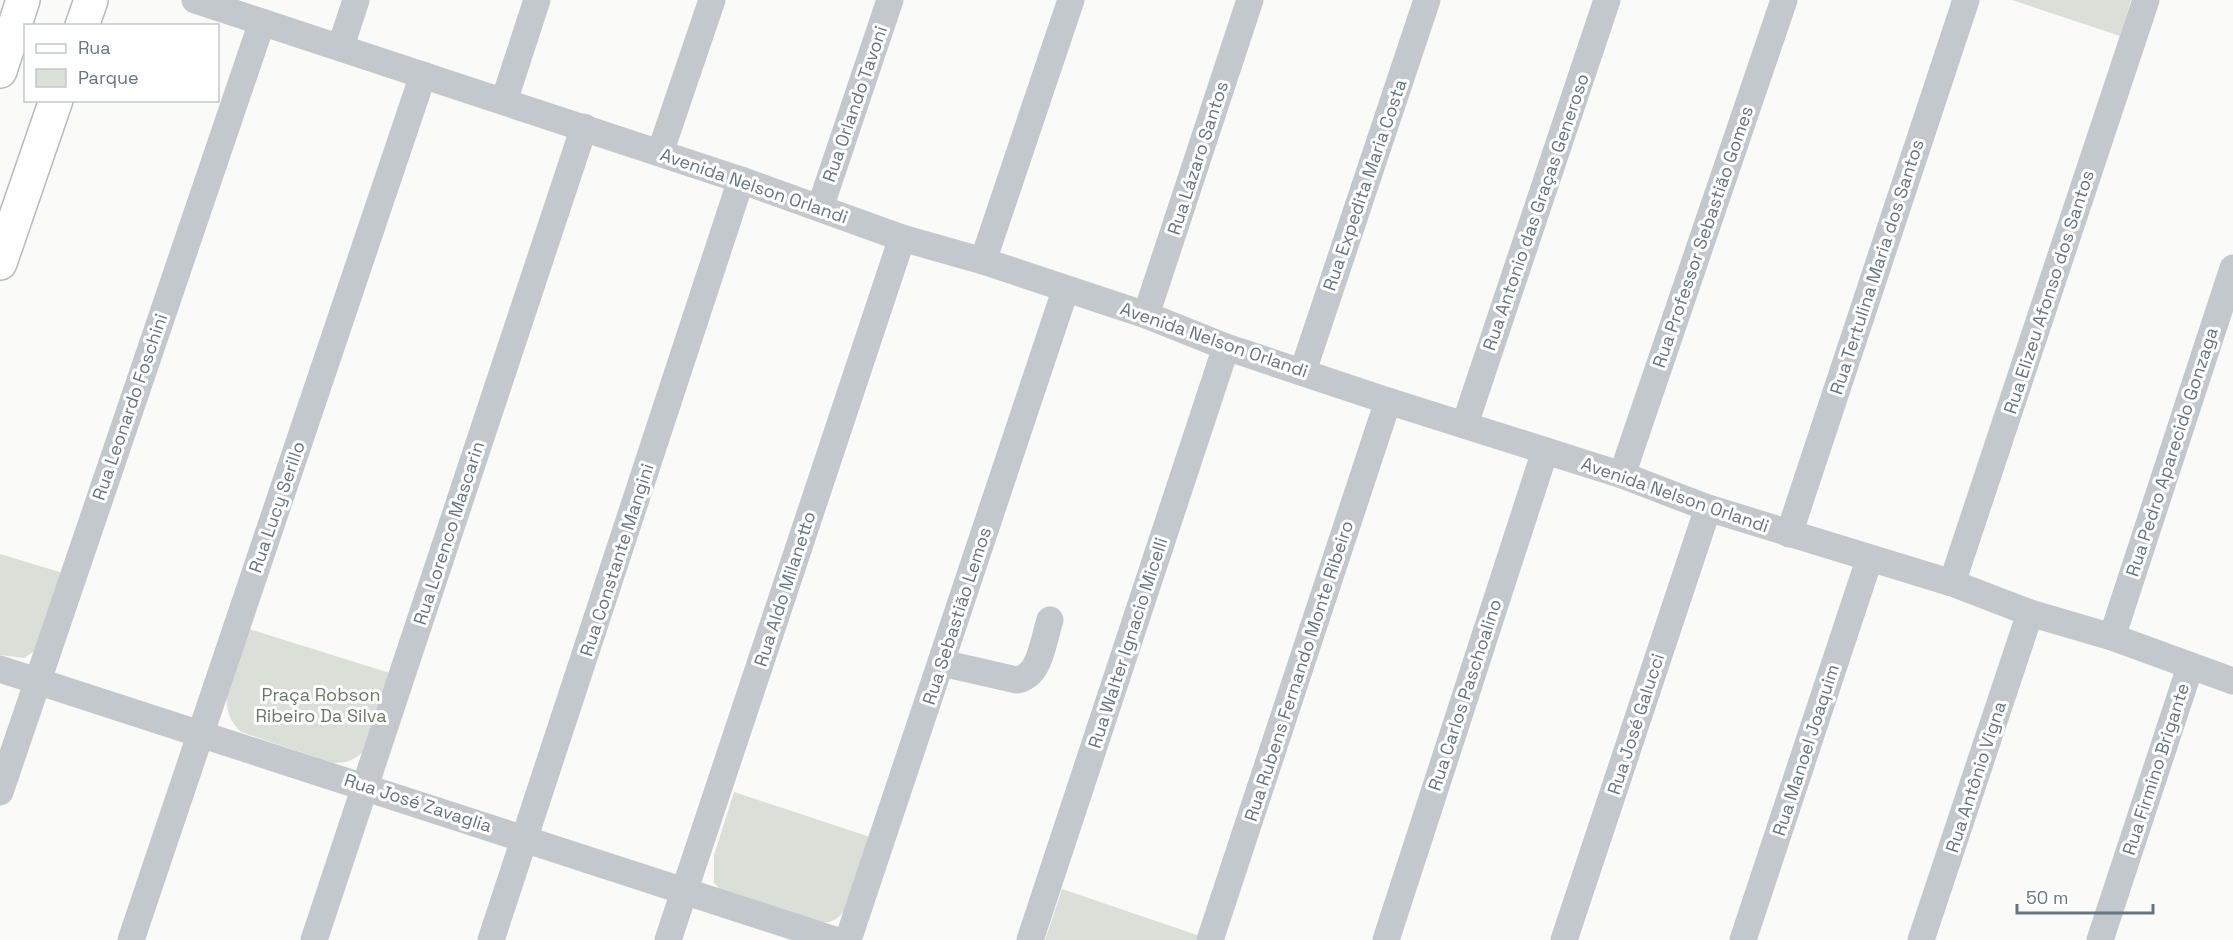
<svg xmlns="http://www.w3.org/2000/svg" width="2233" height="940" font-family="'Space Grotesk',sans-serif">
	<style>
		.green { fill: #dadfd7 }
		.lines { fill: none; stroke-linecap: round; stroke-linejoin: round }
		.major-casing { stroke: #b5babe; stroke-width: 36 }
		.minor { stroke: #c3c8cc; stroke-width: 27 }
		.major { stroke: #fff; stroke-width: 33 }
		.labels { text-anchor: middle; stroke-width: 6; stroke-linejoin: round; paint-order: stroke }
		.street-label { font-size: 18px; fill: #657683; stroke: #fff }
		.park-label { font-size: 18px; fill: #687a64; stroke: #fff }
	</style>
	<rect width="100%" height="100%" fill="#fafaf8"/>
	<g class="green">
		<path d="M2012,0H2131L2120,36Z"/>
		<path d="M0,554L66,574L35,651L24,658L0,655Z"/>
		<path d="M249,629L390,673L365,750C355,760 347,763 333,763L241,732C210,704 237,662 249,629Z"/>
		<path d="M734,792L873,838C866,860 854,918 828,922C824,923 819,922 814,922L723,892L714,883V855Z"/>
		<path d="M1062,889L1200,936L1198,940H1045Z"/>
	</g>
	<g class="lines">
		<defs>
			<g id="major">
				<path d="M82,26L91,0"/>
				<path d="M0,71L23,0"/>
				<path d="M0,263L56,100"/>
			</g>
		</defs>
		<use href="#major" class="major-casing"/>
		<g class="minor">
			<path d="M195,0L741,180L902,238L983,261L1146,315L1226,347L1388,401L1622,475L1708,508L1952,583L2030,613L2112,637L2233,681"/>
			<path d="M341,46L356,0"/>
			<path d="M504,101L537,0"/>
			<path d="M660,153L712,0"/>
			<path d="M820,208L890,0"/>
			<path d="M983,261L1071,0"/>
			<path d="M1146,315L1250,0"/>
			<path d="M1303,371L1427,0"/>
			<path d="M1465,424L1607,0"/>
			<path d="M1622,475L1784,0"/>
			<path d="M1789,534L1966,0"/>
			<path d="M1952,583L2146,0"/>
			<path d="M2112,637L2233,268"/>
			<path d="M942,663L1017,680C1041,676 1043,640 1050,620"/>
			<path d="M0,669L835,940"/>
			<path d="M0,792L262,22"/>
			<path d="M131,940L423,75"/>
			<path d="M314,940L584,127"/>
			<path d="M491,940L741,180"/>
			<path d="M668,940L902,238"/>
			<path d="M848,940L1065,291"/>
			<path d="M1030,940L1226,347"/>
			<path d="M1210,940L1388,401"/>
			<path d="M1386,940L1545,451"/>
			<path d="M1564,940L1708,508"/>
			<path d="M1743,940L1869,560"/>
			<path d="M1921,940L2030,613"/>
			<path d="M2100,940L2190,667"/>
		</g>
		<use href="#major" class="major"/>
	</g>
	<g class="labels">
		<g class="street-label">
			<text transform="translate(855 104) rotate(-71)" y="6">Rua Orlando Tavoni</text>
			<text transform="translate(1198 158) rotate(-72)" y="6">Rua Lázaro Santos</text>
			<text transform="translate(1365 185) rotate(-71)" y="6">Rua Expedita Maria Costa</text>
			<text transform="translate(754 186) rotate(19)" y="6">Avenida Nelson Orlandi</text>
			<text transform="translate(1536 212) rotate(-71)" y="6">Rua Antonio das Graças Generoso</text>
			<text transform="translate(1703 237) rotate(-71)" y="6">Rua Professor Sebastião Gomes</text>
			<text transform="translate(1877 267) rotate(-72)" y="6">Rua Tertulina Maria dos Santos</text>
			<text transform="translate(2049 292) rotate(-72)" y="6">Rua Elizeu Afonso dos Santos</text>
			<text transform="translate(1214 340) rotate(19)" y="6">Avenida Nelson Orlandi</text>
			<text transform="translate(130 407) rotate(-71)" y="6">Rua Leonardo Foschini</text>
			<text transform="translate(2172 452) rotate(-72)" y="6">Rua Pedro Aparecido Gonzaga</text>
			<text transform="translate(1675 495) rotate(19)" y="6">Avenida Nelson Orlandi</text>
			<text transform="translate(277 507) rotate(-71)" y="6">Rua Lucy Serillo</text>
			<text transform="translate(449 533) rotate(-72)" y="6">Rua Lorenco Mascarin</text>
			<text transform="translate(617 560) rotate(-72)" y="6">Rua Constante Mangini</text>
			<text transform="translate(785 589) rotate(-72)" y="6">Rua Aldo Milanetto</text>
			<text transform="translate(957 616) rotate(-72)" y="6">Rua Sebastião Lemos</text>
			<text transform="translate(1128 643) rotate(-72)" y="6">Rua Walter Ignacio Micelli</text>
			<text transform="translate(1299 671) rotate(-72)" y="6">Rua Rubens Fernando Monte Ribeiro</text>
			<text transform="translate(1465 695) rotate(-72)" y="6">Rua Carlos Paschoalino</text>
			<text transform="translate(1636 724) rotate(-72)" y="6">Rua José Galucci</text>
			<text transform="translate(1806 750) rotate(-72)" y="6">Rua Manoel Joaquim</text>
			<text transform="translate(2156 769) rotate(-72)" y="6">Rua Firmino Brigante</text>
			<text transform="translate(1976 777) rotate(-72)" y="6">Rua Antônio Vigna</text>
			<text transform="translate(418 803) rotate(18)" y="6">Rua José Zavaglia</text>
		</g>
		<g class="park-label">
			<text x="321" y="701">Praça Robson<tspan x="321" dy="21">Ribeiro Da Silva</tspan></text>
		</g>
	</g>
	<rect x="24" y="24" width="195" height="78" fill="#ffffff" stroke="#c1c8cd" stroke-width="1.5"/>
	<rect x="36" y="44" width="30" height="9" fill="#ffffff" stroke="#c1c8cd" stroke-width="1.5"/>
	<text x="78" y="54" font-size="18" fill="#657683">Rua</text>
	<rect x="36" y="69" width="30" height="18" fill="#dadfd7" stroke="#c1c8cd" stroke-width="1.5"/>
	<text x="78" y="84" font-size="18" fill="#657683">Parque</text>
	<path d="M2017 904v9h136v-9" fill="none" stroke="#657683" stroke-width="3"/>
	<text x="2026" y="904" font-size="18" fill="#657683" stroke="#ffffff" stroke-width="4.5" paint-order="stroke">50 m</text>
</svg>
